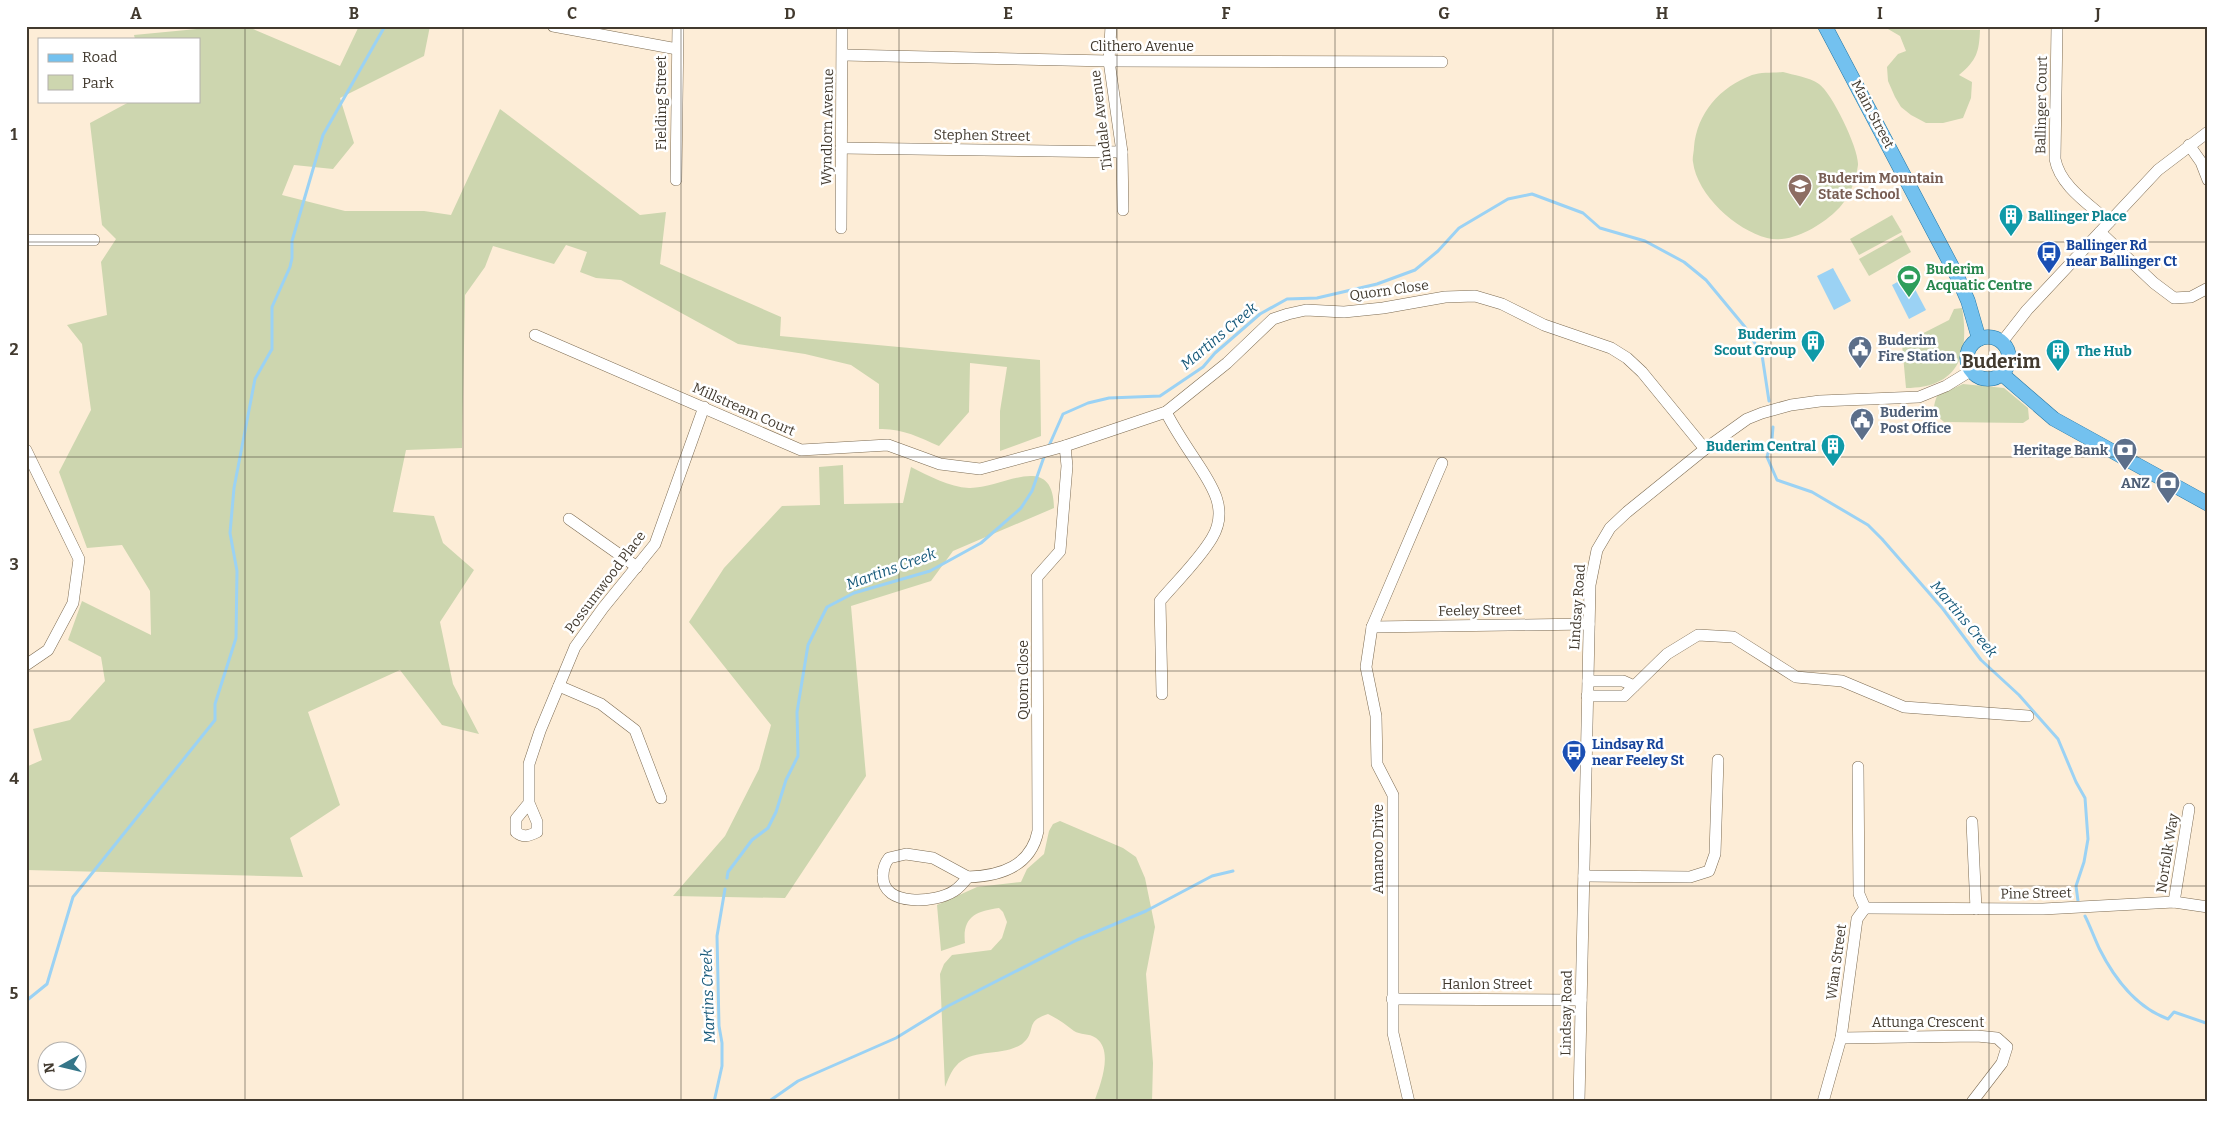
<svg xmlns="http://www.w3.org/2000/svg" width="2234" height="1128" font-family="Bitter,serif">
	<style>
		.green { fill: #cdd6af }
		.water { fill: #9bd2f4 }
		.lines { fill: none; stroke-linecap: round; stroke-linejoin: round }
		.stream { stroke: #9bd2f4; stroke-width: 3 }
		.minor-casing { stroke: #7d6c53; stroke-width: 12 }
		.major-casing { stroke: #2577a5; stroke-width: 15 }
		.minor { stroke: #fff; stroke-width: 11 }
		.major { stroke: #73c1ef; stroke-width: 14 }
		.grid { fill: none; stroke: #423a2f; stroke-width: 1; stroke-opacity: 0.55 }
		.labels { text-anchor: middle; stroke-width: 5; stroke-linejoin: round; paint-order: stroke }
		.street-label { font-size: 14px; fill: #423a2f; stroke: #fff }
		.education-label { font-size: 14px; font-weight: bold; fill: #785e54; stroke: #fff; text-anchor: start }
		.culture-label { font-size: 14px; font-weight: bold; fill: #0d838f; stroke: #fff; text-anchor: start }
		.transit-label { font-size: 14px; font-weight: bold; fill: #164399; stroke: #fff; text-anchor: start }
		.leisure-label { font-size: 14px; font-weight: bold; fill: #27864d; stroke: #fff; text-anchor: start }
		.service-label { font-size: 14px; font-weight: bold; fill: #4e5e75; stroke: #fff; text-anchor: start }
		.water-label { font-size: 15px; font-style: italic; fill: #17597a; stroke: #fff }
		.district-label { font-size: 19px; font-weight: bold; fill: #423a2f; stroke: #fff }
		.neatline { fill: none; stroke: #423a2f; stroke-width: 2 }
		.grid-label { font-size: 16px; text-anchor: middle; font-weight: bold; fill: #423a2f }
	</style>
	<rect width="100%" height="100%" fill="#fdedd7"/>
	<g class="green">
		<path d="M228,26H246L340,66L359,26H430L424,56L340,98L354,143L333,169L294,165L282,195L345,211H424L451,215L500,109L640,215L666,212L660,264L781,317L780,336L1040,360L1041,436L1000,451V411L1007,367L970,363L969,412L939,446C919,437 901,428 879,429V384L851,365L805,354L738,344L621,280L596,278L580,272L587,252L566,245L554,264L493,246L485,267L465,295L462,448L406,450L393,512L434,516L443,543L474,570L440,622L453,684L479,734L442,725L400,670L308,712L340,805L290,838L303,877L26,870V767L42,760L33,729L70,720L105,681L101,657L68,640L82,601L151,635L150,591L122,545L87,548L59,472L91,410L82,344L67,325L107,315L101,262L116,239L102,225L90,123L131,101H199V39H135L134,35Z"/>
		<path d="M1888,29L1980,30C1979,52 1977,60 1959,75L1972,82L1971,98L1963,118L1943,123H1926L1911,115L1901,107L1895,97L1888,81L1887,67L1898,54L1906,51L1900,36Z"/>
		<path d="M1783,72C1793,75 1809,77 1819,84C1832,93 1859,149 1858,165C1856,181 1848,201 1835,212C1819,227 1790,244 1767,238C1736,230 1697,195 1693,162C1692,158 1694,152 1694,147C1697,113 1720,87 1752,75C1761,72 1773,73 1783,72Z"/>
		<path d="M1892,215L1902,232L1859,255L1850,239Z"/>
		<path d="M1902,235L1911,252L1869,276L1859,259Z"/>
		<path d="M1962,308C1970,355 1958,388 1906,388L1902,344L1949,320L1954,309Z"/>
		<path d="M1963,384L2004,388L2028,408L2029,419L2023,423L1944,422C1933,413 1932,409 1937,396Z"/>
		<path d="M843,465L844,504L903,503L911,467C929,476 949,487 969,488C1002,489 1053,450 1054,508L953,551L931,581L851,606L866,776L785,898L673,896L725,836L759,769L771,725L689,622L724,568L782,506L820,505L819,467Z"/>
		<path d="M1060,821L1123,848L1136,857L1145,878L1155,927L1146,974L1153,1063L1152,1102H1094C1100,1086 1114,1051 1096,1038C1089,1033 1080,1035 1074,1031C1065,1024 1058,1019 1048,1014C1023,1022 1038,1031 1022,1044C1003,1057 971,1048 956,1066C951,1071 948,1080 945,1087L940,974L944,964L952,955L991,950L1002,938L1007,922L1003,912L999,908C976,911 962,917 965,943L941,951L937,905L977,887L1021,882L1027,869L1044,854L1049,831L1053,824Z"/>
	</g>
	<g class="water">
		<path d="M1833,268L1851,301L1834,310L1817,276Z"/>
		<path d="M1908,276L1926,310L1909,319L1892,285Z"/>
	</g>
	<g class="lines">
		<g class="stream">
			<path d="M1773,427L1772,439L1767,457L1777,480L1812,492L1868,525L1882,539L1943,609L1981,660L2019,695L2058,739L2076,782L2085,798L2088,839L2084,862L2076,886L2078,901"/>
			<path d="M1048,448L1063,414L1088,403L1109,398L1160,396L1203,367L1215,353L1260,314L1287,299L1317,298L1377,284L1415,270L1438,251L1459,228L1508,199L1532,194L1583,213L1600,228L1645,241L1684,262L1706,280L1745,327L1762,355L1769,401"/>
			<path d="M727,878L728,872L752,840L768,828L776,812L786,780L798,756L797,712L808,645L827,607L854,593L930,571L981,543L1021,508L1032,491L1045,454"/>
			<path d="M2085,916C2090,926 2094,937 2099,948C2114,978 2135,1007 2168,1019L2174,1012L2206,1023L2208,1027"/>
			<path d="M26,1001L47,984L73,897L215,720V704L236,638L237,571L230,533L234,488L255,379L272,349V307L290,267L292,258V241L323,135L385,26"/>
			<path d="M714,1102L722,1066V1043L719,1026L717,936L725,889"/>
			<path d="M768,1102L798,1081L896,1038L948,1006L1077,940L1146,911L1212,876L1233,871"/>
		</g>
		<defs>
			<g id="minor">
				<path d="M553,26L677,49"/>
				<path d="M1111,26L1109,61L1122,152L1123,210"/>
				<path d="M2057,26L2055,159C2060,186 2089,204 2109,222"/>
				<path d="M843,55L1109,61L1442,62"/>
				<path d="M2189,145L2201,162L2208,180"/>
				<path d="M841,148L1122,152"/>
				<path d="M676,180L678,26"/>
				<path d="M841,228L842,26"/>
				<path d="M2100,232L2154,283L2174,298L2191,297L2208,288"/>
				<path d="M26,240H94"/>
				<path d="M535,335L801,450L888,445L940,464L980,469L1065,446L1166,412L1227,363L1273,319L1288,314L1306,310L1344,312L1383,308L1445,297L1475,296L1502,304L1544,325L1611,348L1627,358L1642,372L1705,449"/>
				<path d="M2002,342L2027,310L2158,170L2208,132"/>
				<path d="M26,450L79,559L73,603L48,650L26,665"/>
				<path d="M569,519L637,567"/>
				<path d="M1372,627L1589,624"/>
				<path d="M1588,681H1623L1634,686"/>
				<path d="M559,686L601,704L635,730L661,798"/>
				<path d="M1162,694L1160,601C1176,582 1199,560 1212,538C1230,508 1210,483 1194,458C1184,443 1174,428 1166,412"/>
				<path d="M1587,696H1624L1667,654L1698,635L1733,637L1796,677L1842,681L1904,707L2028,716"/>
				<path d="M1858,767L1859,894L1865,908"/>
				<path d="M529,803L516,819V832C523,838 529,836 537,832V822L529,803V764L540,731L575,647L603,608L655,544L704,407"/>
				<path d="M1972,822L1976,909"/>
				<path d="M906,854L933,858L968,877C964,882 959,888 954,891C936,903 882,907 883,876C883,869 885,863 889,858Z"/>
				<path d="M1584,876L1690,877L1709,871L1715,854L1718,760"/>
				<path d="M968,877C1001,876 1031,866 1038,831L1037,577L1060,551L1067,466L1065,446"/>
				<path d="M2174,902L2189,809"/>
				<path d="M1865,908L2043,909L2174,902L2208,907"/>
				<path d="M1392,999L1581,1000"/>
				<path d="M1841,1038L1977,1036L1997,1038L2007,1047L2002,1063L1972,1102"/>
				<path d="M1409,1102L1393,1033V795L1377,764L1376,716L1366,667L1372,627L1442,463"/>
				<path d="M1579,1102L1590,585L1597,550L1610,528L1627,512L1705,449L1747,419L1762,413L1791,405L1820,401L1919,397L1946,386L1972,370"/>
				<path d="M1823,1102L1841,1038L1857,919L1865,908"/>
			</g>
			<g id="major">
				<path d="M1825,26L1958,278L1968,301L1979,339"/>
				<circle cx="1988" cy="358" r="21"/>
				<path d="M2002,374L2054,419L2208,504"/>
			</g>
		</defs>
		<use href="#minor" class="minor-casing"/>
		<use href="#major" class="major-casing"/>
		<use href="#minor" class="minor"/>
		<use href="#major" class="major"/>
	</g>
	<path class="grid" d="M245,26V1102M463,26V1102M681,26V1102M899,26V1102M1117,26V1102M1335,26V1102M1553,26V1102M1771,26V1102M1989,26V1102M26,242H2208M26,457H2208M26,671H2208M26,886H2208"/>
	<defs>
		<symbol id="school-pin" viewBox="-11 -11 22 30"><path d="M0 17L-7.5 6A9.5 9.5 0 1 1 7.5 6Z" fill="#8d6e63" stroke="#fff"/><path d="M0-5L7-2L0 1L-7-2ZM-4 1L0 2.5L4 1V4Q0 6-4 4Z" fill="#fff"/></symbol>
		<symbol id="building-pin" viewBox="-11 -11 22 30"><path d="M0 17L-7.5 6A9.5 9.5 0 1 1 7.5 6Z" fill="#0f9aa8" stroke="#fff"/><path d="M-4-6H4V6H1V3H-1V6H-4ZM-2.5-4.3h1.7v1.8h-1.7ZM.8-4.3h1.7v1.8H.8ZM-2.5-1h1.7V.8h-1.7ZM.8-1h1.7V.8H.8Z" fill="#fff"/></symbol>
		<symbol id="bus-pin" viewBox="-11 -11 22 30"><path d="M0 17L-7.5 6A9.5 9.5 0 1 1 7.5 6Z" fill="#1a4fb4" stroke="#fff"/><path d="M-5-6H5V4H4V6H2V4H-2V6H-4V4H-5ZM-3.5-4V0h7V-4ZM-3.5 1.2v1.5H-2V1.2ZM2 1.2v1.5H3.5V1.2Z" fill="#fff"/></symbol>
		<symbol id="stadium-pin" viewBox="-11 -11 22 30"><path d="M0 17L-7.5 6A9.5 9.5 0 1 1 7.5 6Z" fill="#2e9e5b" stroke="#fff"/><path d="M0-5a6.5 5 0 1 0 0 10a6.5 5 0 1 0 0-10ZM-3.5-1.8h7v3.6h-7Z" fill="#fff"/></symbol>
		<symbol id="civic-pin" viewBox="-11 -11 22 30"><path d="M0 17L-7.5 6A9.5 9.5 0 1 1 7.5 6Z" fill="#5c6f8a" stroke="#fff"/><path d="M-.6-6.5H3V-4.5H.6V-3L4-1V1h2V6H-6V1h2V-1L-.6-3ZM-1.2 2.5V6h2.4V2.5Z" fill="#fff"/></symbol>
		<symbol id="bank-pin" viewBox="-11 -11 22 30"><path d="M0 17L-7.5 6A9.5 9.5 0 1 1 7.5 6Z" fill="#5c6f8a" stroke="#fff"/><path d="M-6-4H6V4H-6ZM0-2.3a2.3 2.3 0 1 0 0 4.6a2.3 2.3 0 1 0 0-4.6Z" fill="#fff"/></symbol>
	</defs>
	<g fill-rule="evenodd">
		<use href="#school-pin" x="1786" y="172" width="28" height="38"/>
		<use href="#building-pin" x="1997" y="202" width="28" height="38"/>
		<use href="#bus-pin" x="2035" y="239" width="28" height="38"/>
		<use href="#stadium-pin" x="1895" y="263" width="28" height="38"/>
		<use href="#building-pin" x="1799" y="328" width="28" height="38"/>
		<use href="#civic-pin" x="1846" y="334" width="28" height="38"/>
		<use href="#building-pin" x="2044" y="337" width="28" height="38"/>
		<use href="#civic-pin" x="1848" y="406" width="28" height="38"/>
		<use href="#building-pin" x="1819" y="432" width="28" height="38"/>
		<use href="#bank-pin" x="2111" y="436" width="28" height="38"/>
		<use href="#bank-pin" x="2154" y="469" width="28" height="38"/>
		<use href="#bus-pin" x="1560" y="738" width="28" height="38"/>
	</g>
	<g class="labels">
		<g class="street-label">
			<text x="1142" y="51">Clithero Avenue</text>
			<text transform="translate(661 103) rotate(-90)" y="5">Fielding Street</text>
			<text transform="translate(2041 105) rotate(-89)" y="5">Ballinger Court</text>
			<text transform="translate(1873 114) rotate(62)" y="5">Main Street</text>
			<text transform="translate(1101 120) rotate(-97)" y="5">Tindale Avenue</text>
			<text transform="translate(827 127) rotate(-89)" y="5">Wyndlorn Avenue</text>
			<text transform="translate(982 135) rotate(1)" y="5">Stephen Street</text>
			<text transform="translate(1389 290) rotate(-8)" y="5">Quorn Close</text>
			<text transform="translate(744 409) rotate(24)" y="5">Millstream Court</text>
			<text transform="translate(605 582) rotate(-53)" y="5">Possumwood Place</text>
			<text transform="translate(1577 607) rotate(-86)" y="5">Lindsay Road</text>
			<text transform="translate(1480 610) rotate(-1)" y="5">Feeley Street</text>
			<text transform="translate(1023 680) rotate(-90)" y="5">Quorn Close</text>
			<text transform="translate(1378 849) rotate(-90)" y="5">Amaroo Drive</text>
			<text transform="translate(2167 853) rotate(-81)" y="5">Norfolk Way</text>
			<text transform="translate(2036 893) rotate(-1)" y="5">Pine Street</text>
			<text transform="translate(1836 962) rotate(-82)" y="5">Wian Street</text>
			<text x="1487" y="989">Hanlon Street</text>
			<text transform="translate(1566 1013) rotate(-89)" y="5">Lindsay Road</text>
			<text x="1928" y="1027">Attunga Crescent</text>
		</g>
		<g class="education-label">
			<text x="1818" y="183">Buderim Mountain<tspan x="1818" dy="16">State School</tspan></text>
		</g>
		<g class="culture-label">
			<text x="2028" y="221">Ballinger Place</text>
			<text x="1796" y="339" text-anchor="end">Buderim<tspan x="1796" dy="16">Scout Group</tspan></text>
			<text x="2076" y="356">The Hub</text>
			<text x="1816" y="451" text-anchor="end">Buderim Central</text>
		</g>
		<g class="transit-label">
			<text x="2066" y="250">Ballinger Rd<tspan x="2066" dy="16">near Ballinger Ct</tspan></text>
			<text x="1592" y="749">Lindsay Rd<tspan x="1592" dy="16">near Feeley St</tspan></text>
		</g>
		<g class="leisure-label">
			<text x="1926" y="274">Buderim<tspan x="1926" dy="16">Acquatic Centre</tspan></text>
		</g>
		<g class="service-label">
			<text x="1878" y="345">Buderim<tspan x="1878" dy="16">Fire Station</tspan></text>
			<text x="1880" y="417">Buderim<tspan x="1880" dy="16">Post Office</tspan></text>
			<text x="2108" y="455" text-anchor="end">Heritage Bank</text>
			<text x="2150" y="488" text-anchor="end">ANZ</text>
		</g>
		<g class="water-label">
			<text transform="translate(1219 336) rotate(-40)" y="5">Martins Creek</text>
			<text transform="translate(891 569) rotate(-20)" y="5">Martins Creek</text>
			<text transform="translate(1964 619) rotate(50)" y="5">Martins Creek</text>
			<text transform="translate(708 996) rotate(-92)" y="5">Martins Creek</text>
		</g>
		<g class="district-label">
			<text x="2001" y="368">Buderim</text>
		</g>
	</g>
	<rect width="2234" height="1128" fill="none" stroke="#ffffff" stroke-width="55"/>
	<rect x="38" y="38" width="162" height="65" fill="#ffffff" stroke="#b3b0ac"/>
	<rect x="48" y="54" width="25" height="8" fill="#73c1ef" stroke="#b3b0ac"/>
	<text x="82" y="62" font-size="15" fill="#423a2f">Road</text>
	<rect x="48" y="75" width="25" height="15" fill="#cdd6af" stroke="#b3b0ac"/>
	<text x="82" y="88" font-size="15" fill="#423a2f">Park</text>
	<g transform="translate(62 1066) rotate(262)"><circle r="24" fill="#ffffff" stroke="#b3b0ac"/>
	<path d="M0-4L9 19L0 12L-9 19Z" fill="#357689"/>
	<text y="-8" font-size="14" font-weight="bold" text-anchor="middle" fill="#423a2f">N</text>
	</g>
	<rect x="28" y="28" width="2178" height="1072" class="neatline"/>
	<g class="grid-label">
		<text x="136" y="19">A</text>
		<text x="354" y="19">B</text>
		<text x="572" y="19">C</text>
		<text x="790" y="19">D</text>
		<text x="1008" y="19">E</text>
		<text x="1226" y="19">F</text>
		<text x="1444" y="19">G</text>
		<text x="1662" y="19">H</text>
		<text x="1880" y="19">I</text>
		<text x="2098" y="19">J</text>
		<text x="14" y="140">1</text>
		<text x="14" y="355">2</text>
		<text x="14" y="570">3</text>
		<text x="14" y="784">4</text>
		<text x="14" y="999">5</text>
	</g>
</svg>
